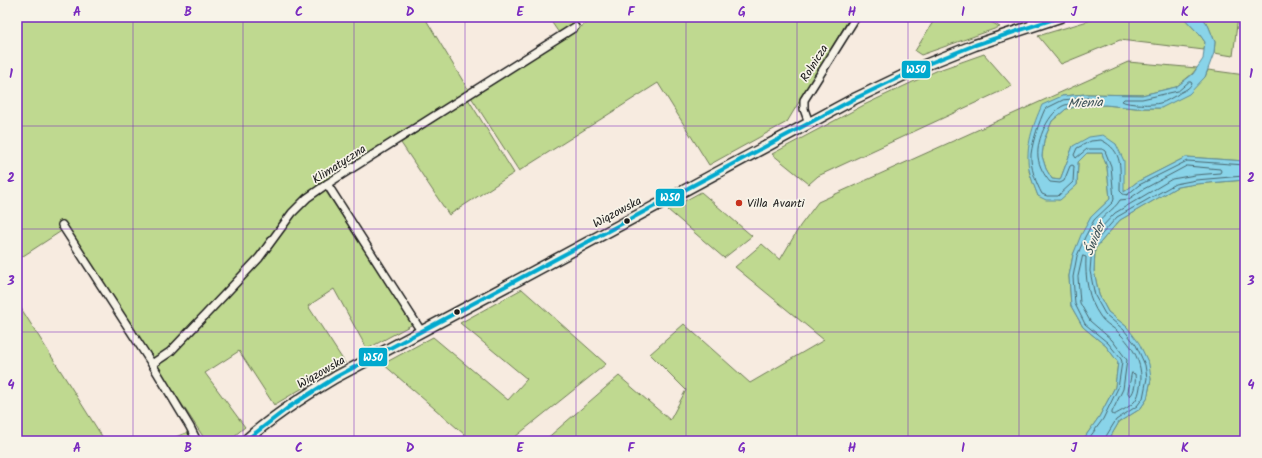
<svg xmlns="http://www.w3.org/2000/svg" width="1262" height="458" font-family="Kalam,sans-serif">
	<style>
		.green { fill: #bfd990; stroke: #6e7a56 }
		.water { fill: #89d4e9; stroke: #5d8a97 }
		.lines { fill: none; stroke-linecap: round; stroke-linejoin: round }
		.shore { stroke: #48666e; stroke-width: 1 }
		.street-casing { stroke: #1c1c1c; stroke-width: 10 }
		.secondary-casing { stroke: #1c1c1c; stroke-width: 13 }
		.street { stroke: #f7f3e8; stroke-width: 7 }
		.secondary { stroke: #f7f3e8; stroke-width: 10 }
		.bus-1-casing { stroke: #f7f3e8; stroke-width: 7 }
		.bus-1 { stroke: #00a9ce; stroke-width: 4 }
		.grid { fill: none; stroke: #7b2cbf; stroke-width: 1; stroke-opacity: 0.55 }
		.poi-dot { fill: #c8321e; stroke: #f7f3e8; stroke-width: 1.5 }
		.bus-dot { fill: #1c1c1c; stroke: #f7f3e8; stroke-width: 1.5 }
		.labels { text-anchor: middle; stroke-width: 3.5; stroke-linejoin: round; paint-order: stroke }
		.street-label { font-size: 12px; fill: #1c1c1c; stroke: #f7f3e8 }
		.poi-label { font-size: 12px; fill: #1c1c1c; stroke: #f7f3e8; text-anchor: start }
		.water-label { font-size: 13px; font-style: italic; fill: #3d535a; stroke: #f7f3e8 }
		.line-badge { stroke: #f7f3e8; stroke-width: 1.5 }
		.badge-label { font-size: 11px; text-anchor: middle; font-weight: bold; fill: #fff }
		.neatline { fill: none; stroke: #7b2cbf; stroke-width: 1.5 }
		.grid-label { font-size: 13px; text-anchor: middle; font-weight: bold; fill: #7b2cbf }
	</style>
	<rect width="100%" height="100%" fill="#f7ebe0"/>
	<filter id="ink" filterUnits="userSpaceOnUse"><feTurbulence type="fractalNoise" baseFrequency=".025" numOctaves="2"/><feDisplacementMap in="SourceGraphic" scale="8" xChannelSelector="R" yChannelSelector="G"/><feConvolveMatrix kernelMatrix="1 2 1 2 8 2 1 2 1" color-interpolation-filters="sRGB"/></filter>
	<g filter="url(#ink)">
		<g class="green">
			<path d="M17,17H427L425,18L469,91L321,184L413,324L367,349L334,289L308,306L345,363L274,405L239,351L205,373L245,427L228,441H206L66,228L17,260Z"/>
			<path d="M548,17H850L787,122L709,165L658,83L519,171L471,97L587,23L584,18L559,33Z"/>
			<path d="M936,17H982L1000,27L921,55L915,51Z"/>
			<path d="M1101,17H1183L1200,35L1205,42L1204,50L1120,40L1061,64L1038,36Z"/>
			<path d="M1202,17H1238L1233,56L1214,53L1215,42L1208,25Z"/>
			<path d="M984,54L1012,86L818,176L809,184L772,154L864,105L936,71Z"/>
			<path d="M1128,62L1197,68L1192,74L1176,87L1142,95L1086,94L1062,96L1029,171L1038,196L1059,200L1077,185L1078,162L1087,153H1102L1107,167L1110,199L1091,217L1073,255L1069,276L1071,306L1083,327L1106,346L1118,362L1115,387L1099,417L1082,441H544L619,376L670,420L686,390L650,354L684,324L750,383L824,340L735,267L762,244L780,260L800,226L818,202Z"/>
			<path d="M1208,70L1245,75V161L1186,157L1137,182L1124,192L1116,144L1073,146L1060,180L1052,179L1046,169L1042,156L1044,140L1052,121L1066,109L1080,106L1105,105L1136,108H1161L1205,77Z"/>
			<path d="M468,99L514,173L449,215L401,143Z"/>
			<path d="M1245,180V441H1108L1119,422L1140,409L1147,399L1151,379L1127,327L1108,312L1099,295L1094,271L1095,249L1105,237L1120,220L1177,187L1196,184Z"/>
			<path d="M701,192L752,236L724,258L668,210Z"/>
			<path d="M522,289L606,364L510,441H472L383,364L433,337L508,400L527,379L460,323Z"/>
			<path d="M17,302L105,441H17Z"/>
			<path d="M188,432L193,441H166Z"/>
		</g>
		<path class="water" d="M1183,17H1202L1208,25L1215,42L1214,53L1205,77L1189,94L1161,108H1136L1105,105L1080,106L1066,109L1052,121L1044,140L1042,156L1046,169L1052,179L1060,180L1073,146L1089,137L1103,135L1116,144L1124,161V192L1137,182L1186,157L1245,161V180L1196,184L1177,187L1120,220L1105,237L1095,249L1094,271L1099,295L1108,312L1127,327L1139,343L1149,364L1151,379L1147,399L1140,409L1119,422L1108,441H1082L1099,417L1115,387L1118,362L1106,346L1083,327L1071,306L1069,276L1073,255L1081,235L1091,217L1110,199L1107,167L1102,153H1087L1078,162L1077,185L1060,200H1046L1038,196C1035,188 1031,179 1029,169C1025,148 1033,125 1042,105L1062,96L1086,94L1142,95L1176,87L1193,74L1203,59L1205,42L1200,35Z"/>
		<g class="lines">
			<g class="shore">
				<path d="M1189,82H1191L1192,84C1187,91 1181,91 1177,95C1172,97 1166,102 1160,103C1153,105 1128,105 1122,101L1124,99H1142L1178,91Z"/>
				<path d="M1089,98L1091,100L1090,102C1082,103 1073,103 1065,105C1049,111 1036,140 1038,157C1039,166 1044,175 1050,182L1060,183L1064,181L1070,166L1072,165L1074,166L1073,182L1058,196H1047L1042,194C1036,183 1030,167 1031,154C1033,140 1039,122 1045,109L1063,100Z"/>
				<path d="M1187,166L1220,169L1221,171L1220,173L1195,175L1172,179L1115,213L1099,230L1096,229C1098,217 1114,211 1120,200L1129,199L1142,190Z"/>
				<path d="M1083,256L1086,257C1085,278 1088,299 1100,316C1105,324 1115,328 1121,335C1135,349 1144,367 1140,387C1139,393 1138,397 1135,401C1130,407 1121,411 1114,415L1112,414V412L1123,389L1127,360L1112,340L1090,321L1080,303L1078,277Z"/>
				<path d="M1132,373L1135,374C1136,380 1135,392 1130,396L1128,393Z"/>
				<path d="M1087,441L1103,419L1118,388L1122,362L1121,359L1108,343L1085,324L1075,304L1073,277L1077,256L1085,237L1094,220L1113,202L1114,199L1111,166L1105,151L1102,149H1087L1076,158L1074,155L1077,148L1091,141L1101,140C1124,151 1120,169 1120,191L1123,194L1127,195L1139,185L1187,161L1245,165"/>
				<path d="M1105,441V438L1116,420L1137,406L1143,398L1147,378L1145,365L1136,345L1124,330L1105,314L1095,296L1090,271L1092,247L1102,234L1117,217L1175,184L1196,180L1231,177L1245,176"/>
			</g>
			<defs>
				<g id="street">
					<path d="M1032,17V25"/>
					<path d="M809,123L804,109V100L856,17"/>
					<path d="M327,184L421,331"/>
					<path d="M62,225L152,364L190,427L197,441"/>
					<path d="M152,364L170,352L228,291L259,258L292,213L307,198L327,184L575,27"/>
				</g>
				<path id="secondary" d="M245,441C273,416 304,396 336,377L518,280L854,99L925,65L975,45L1060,17"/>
			</defs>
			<use href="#street" class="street-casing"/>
			<use href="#secondary" class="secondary-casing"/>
			<use href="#street" class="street"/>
			<use href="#secondary" class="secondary"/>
			<defs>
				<path id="bus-1" d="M245,441L289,407L336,377L854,99L925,65L975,45L1060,17"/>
			</defs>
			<use href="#bus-1" class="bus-1-casing"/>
			<use href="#bus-1" class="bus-1"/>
		</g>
	</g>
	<path class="grid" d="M133,17V441M243,17V441M354,17V441M465,17V441M576,17V441M686,17V441M797,17V441M908,17V441M1019,17V441M1129,17V441M17,126H1245M17,229H1245M17,332H1245"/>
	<circle class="poi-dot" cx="739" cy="203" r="4"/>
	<g class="bus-dot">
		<circle cx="627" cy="221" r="3.5"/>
		<circle cx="457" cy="312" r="3.5"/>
	</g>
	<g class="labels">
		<g class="street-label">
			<text transform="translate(814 63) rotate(-58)" y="4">Rolnicza</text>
			<text transform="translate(339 164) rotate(-33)" y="4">Klimatyczna</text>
			<text transform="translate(617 212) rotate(-28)" y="4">Wiązowska</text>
			<text transform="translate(321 372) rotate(-30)" y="4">Wiązowska</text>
		</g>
		<g class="poi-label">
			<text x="747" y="207">Villa Avanti</text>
		</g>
		<g class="water-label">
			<text transform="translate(1085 102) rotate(-3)" y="5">Mienia</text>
			<text transform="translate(1094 238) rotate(-67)" y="5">Świder</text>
		</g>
	</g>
	<g class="line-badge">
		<rect x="901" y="60" width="30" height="19" rx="4" fill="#00a9ce"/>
		<rect x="655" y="188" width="30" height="19" rx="4" fill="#00a9ce"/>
		<rect x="358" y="347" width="30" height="20" rx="4" fill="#00a9ce"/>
	</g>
	<g class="badge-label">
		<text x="916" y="73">W50</text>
		<text x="670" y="201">W50</text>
		<text x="373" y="361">W50</text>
	</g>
	<rect width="1262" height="458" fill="none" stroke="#f7f3e8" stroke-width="44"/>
	<rect x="22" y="22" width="1218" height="414" class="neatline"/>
	<g class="grid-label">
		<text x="77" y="16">A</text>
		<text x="188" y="16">B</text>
		<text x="299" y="16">C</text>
		<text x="410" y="16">D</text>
		<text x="520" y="16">E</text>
		<text x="631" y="16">F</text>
		<text x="742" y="16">G</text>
		<text x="852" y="16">H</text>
		<text x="963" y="16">I</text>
		<text x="1074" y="16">J</text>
		<text x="1185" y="16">K</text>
		<text x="11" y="78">1</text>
		<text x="1251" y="78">1</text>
		<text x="11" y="182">2</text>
		<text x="1251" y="182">2</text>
		<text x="11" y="285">3</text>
		<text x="1251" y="285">3</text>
		<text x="11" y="389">4</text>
		<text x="1251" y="389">4</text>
		<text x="77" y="452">A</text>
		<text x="188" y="452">B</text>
		<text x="299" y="452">C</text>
		<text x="410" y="452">D</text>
		<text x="520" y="452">E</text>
		<text x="631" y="452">F</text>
		<text x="742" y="452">G</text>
		<text x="852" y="452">H</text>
		<text x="963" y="452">I</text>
		<text x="1074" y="452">J</text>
		<text x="1185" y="452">K</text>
	</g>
</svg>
